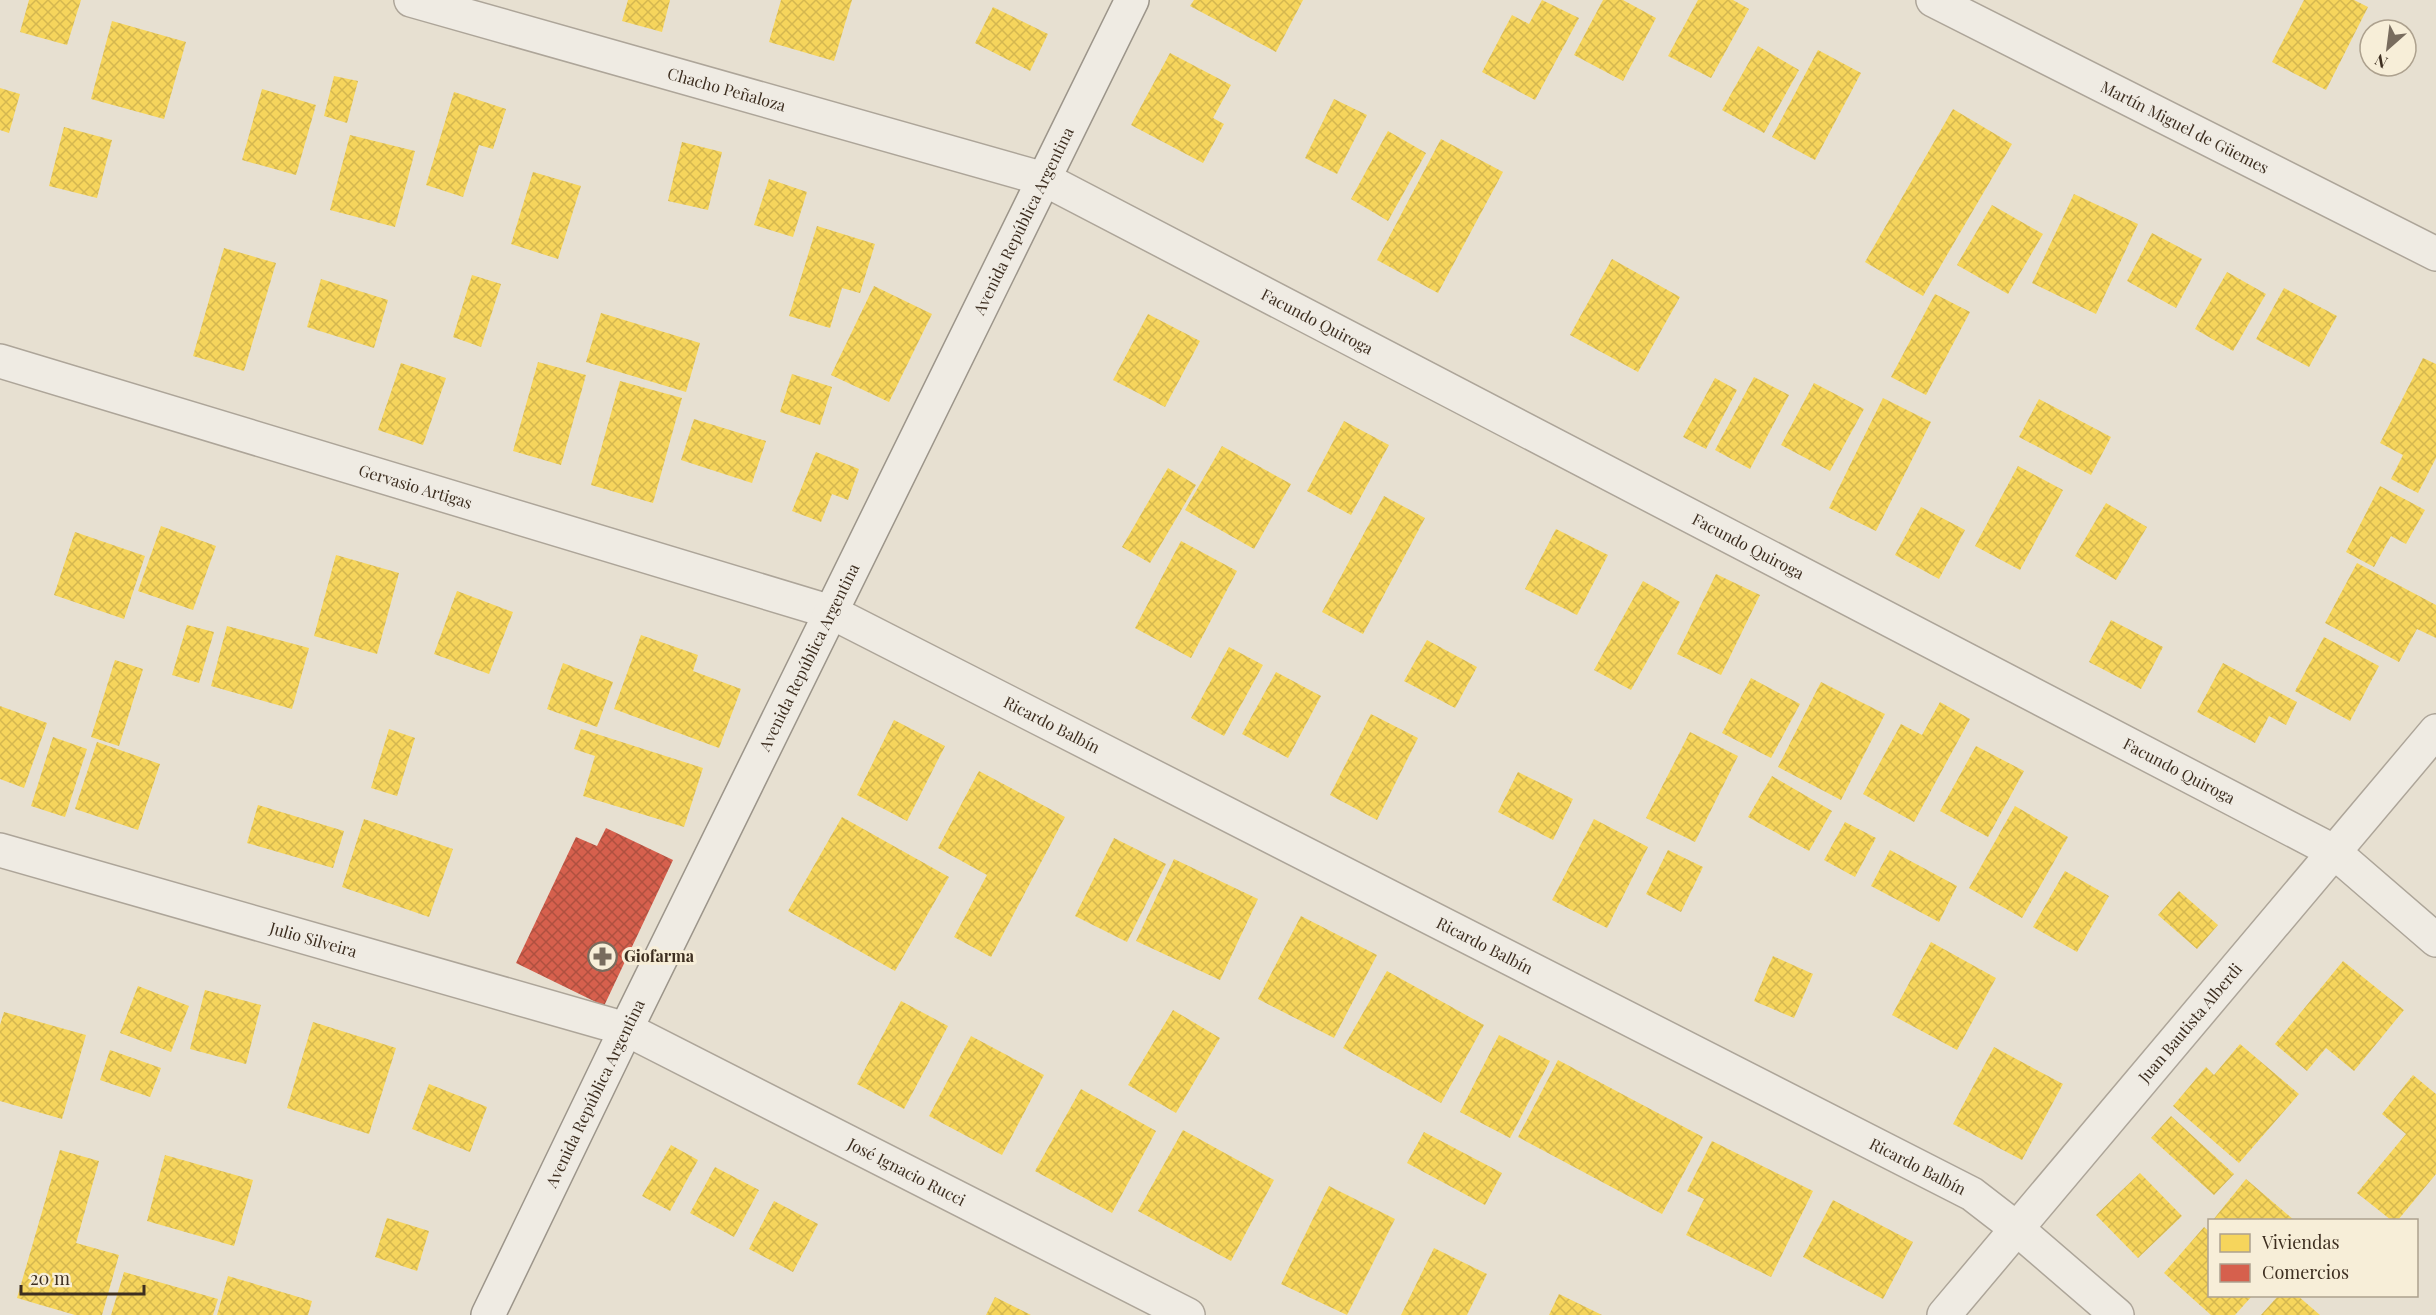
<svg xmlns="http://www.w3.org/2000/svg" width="2436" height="1315" font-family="'Playfair Display',serif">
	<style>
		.homes { fill: url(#homes-cross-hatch) }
		.shops { fill: url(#shops-cross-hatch) }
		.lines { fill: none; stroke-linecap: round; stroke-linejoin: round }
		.street-casing { stroke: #ada599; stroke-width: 36 }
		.secondary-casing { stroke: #9c958a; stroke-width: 36 }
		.street { stroke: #efebe3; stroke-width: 33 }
		.secondary { stroke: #efebe3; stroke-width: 33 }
		.labels { text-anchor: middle; stroke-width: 6; stroke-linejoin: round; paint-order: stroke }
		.street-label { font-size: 16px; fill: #3d2e20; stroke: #f7eed8 }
		.poi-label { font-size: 16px; font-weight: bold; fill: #3d2e20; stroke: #f7eed8; text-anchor: start }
	</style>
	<defs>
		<pattern id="homes-cross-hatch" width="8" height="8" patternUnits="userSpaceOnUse" patternTransform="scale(1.5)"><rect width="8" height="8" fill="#f6d55c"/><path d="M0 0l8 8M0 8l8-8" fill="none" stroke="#d4b750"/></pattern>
		<pattern id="shops-cross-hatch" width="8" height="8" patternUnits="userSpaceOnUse" patternTransform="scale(1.5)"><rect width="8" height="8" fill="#d6604d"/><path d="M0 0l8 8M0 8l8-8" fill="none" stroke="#af5040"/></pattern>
	</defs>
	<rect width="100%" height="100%" fill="#e7e0d1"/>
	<g class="homes">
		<path d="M29,0H81L67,45L20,32Z"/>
		<path d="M628,0H670L662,32L622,21Z"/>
		<path d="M781,0H852L834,61L769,42Z"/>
		<path d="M1194,0H1303L1276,52L1190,6Z"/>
		<path d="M1542,0L1579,18L1535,100L1482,72L1512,15L1529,24Z"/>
		<path d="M1603,0H1623L1656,18L1623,81L1574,55Z"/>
		<path d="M1698,0H1733L1749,9L1711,78L1668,56Z"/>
		<path d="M2304,0H2354L2368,7L2326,90L2272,62Z"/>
		<path d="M993,7L1048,34L1030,71L975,43Z"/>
		<path d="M112,21L186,42L164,119L91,99Z"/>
		<path d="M1758,46L1799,70L1764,133L1722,110Z"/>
		<path d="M1818,50L1861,73L1815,160L1772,137Z"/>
		<path d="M1170,53L1231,85L1213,118L1224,124L1203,163L1131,125Z"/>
		<path d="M334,76L358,81L347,123L324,116Z"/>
		<path d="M0,88L20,94L9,133L0,130Z"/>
		<path d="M262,89L316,105L296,175L242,160Z"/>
		<path d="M454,92L506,109L493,149L479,145L463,197L426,185Z"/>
		<path d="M1334,99L1367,115L1337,174L1305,158Z"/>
		<path d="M1953,109L2012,144L1923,296L1865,262Z"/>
		<path d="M64,127L112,140L97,198L49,186Z"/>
		<path d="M1388,131L1426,153L1388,221L1351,199Z"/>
		<path d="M350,135L415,151L395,227L330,210Z"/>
		<path d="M1441,139L1503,172L1438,293L1377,260Z"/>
		<path d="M682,142L722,152L708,210L668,201Z"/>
		<path d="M533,172L581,186L558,259L511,244Z"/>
		<path d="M769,179L807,192L793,237L754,225Z"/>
		<path d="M2074,194L2138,224L2096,314L2032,283Z"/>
		<path d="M1992,205L2043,234L2008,294L1957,265Z"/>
		<path d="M817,226L875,244L860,293L842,288L830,328L789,316Z"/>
		<path d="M2152,233L2202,259L2176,308L2127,281Z"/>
		<path d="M224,248L276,263L244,371L193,356Z"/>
		<path d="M1612,259L1680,297L1638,372L1570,335Z"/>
		<path d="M2227,272L2266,294L2233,351L2195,329Z"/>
		<path d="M472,275L501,284L481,347L453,337Z"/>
		<path d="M321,279L388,300L374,348L307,327Z"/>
		<path d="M874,286L932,314L889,402L831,375Z"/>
		<path d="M2284,288L2337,316L2309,367L2256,339Z"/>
		<path d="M1935,294L1970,312L1926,395L1891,377Z"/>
		<path d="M601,313L700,343L686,392L586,362Z"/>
		<path d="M1148,314L1200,341L1165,407L1113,380Z"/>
		<path d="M2423,358L2436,364V458L2418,493L2391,479L2403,455L2380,443Z"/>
		<path d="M538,362L586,375L561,465L513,451Z"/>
		<path d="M401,363L446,378L423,445L378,430Z"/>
		<path d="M792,374L832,387L820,425L780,412Z"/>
		<path d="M1754,377L1789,395L1750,469L1715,450Z"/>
		<path d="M1715,378L1737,390L1706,449L1683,437Z"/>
		<path d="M620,381L682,398L653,503L591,485Z"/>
		<path d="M1814,383L1864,409L1830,471L1781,445Z"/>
		<path d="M1883,398L1931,422L1876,531L1829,508Z"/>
		<path d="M2039,399L2111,437L2091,475L2019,437Z"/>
		<path d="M694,419L766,441L752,483L681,460Z"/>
		<path d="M1344,421L1389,445L1351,515L1307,491Z"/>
		<path d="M1222,446L1291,484L1254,549L1185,510Z"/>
		<path d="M816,452L859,469L848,500L832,494L821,522L792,511Z"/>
		<path d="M2018,466L2063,490L2020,570L1975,546Z"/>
		<path d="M1168,468L1196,485L1150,563L1122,547Z"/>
		<path d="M2380,486L2425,510L2406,544L2391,536L2374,567L2346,552Z"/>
		<path d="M1384,496L1425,518L1363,634L1322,612Z"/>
		<path d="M2106,503L2147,527L2116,580L2075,556Z"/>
		<path d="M1921,507L1965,530L1939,579L1895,555Z"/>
		<path d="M161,526L216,546L193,610L138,591Z"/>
		<path d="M1556,529L1608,555L1577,615L1525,589Z"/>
		<path d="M75,532L145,556L124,619L54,595Z"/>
		<path d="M1181,541L1237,571L1191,658L1135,628Z"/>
		<path d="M336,555L399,573L377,654L314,636Z"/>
		<path d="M2357,563L2436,605V638L2417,629L2399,662L2325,623Z"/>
		<path d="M1716,574L1760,595L1721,675L1677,654Z"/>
		<path d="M1643,581L1680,602L1631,690L1594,670Z"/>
		<path d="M457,591L513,612L489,674L434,654Z"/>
		<path d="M2111,620L2163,647L2141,689L2089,662Z"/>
		<path d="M187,625L214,632L199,683L172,675Z"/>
		<path d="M227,626L309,648L292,709L211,686Z"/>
		<path d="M641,635L698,655L693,671L741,689L719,748L614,709Z"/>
		<path d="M2324,637L2379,666L2350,721L2295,691Z"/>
		<path d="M1427,640L1477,667L1455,708L1404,681Z"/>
		<path d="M1229,647L1263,665L1224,736L1191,718Z"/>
		<path d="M115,660L143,669L119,746L91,737Z"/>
		<path d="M563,663L613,682L597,727L547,709Z"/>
		<path d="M2223,663L2297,702L2286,725L2269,716L2255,743L2197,712Z"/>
		<path d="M1276,672L1321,696L1288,758L1242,734Z"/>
		<path d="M1751,678L1800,704L1771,758L1722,733Z"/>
		<path d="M1821,682L1885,714L1841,800L1778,767Z"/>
		<path d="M1940,702L1970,719L1914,822L1863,794L1901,724L1922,735Z"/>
		<path d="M0,706L47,723L24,788L0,779Z"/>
		<path d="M1371,714L1418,738L1377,820L1330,795Z"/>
		<path d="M894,720L945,746L907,821L857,795Z"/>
		<path d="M389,729L415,738L397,796L371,788Z"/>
		<path d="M581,729L703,768L684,827L583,796L595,756L574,749Z"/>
		<path d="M1690,732L1738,756L1695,842L1646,818Z"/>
		<path d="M53,737L87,749L65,817L31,806Z"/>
		<path d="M97,742L160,764L138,830L75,809Z"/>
		<path d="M1976,746L2024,771L1988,837L1940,811Z"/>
		<path d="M979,771L1065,817L991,957L954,937L987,875L938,848Z"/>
		<path d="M1518,772L1573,799L1553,840L1498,812Z"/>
		<path d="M1772,776L1832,811L1809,851L1748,817Z"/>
		<path d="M258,805L344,831L333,868L247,843Z"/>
		<path d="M2015,806L2068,837L2022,918L1969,888Z"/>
		<path d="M842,817L949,877L895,971L788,911Z"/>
		<path d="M364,819L453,849L429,917L342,887Z"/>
		<path d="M1594,819L1648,847L1607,928L1552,900Z"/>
		<path d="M1845,822L1876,838L1855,877L1824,860Z"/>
		<path d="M1114,838L1166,864L1127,942L1075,916Z"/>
		<path d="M1668,850L1703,867L1681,912L1646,894Z"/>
		<path d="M1890,850L1957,886L1939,922L1871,886Z"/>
		<path d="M1174,859L1258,899L1220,980L1136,941Z"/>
		<path d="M2065,871L2109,896L2077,952L2033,927Z"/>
		<path d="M2179,891L2218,925L2197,949L2158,915Z"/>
		<path d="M1301,916L1377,955L1334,1038L1258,999Z"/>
		<path d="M1931,942L1996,978L1957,1050L1892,1015Z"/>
		<path d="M1773,956L1813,974L1794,1018L1754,1001Z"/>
		<path d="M2343,961L2404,1010L2354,1071L2326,1048L2307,1071L2275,1044Z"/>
		<path d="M1387,971L1484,1025L1441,1103L1343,1048Z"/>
		<path d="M138,986L189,1006L171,1052L120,1033Z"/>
		<path d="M205,990L261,1005L246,1064L190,1049Z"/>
		<path d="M901,1001L948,1026L904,1109L857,1084Z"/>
		<path d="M1173,1010L1220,1038L1176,1113L1128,1085Z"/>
		<path d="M4,1012L86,1035L62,1119L0,1101V1025Z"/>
		<path d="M313,1022L396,1048L369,1134L287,1108Z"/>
		<path d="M1499,1035L1550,1061L1510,1138L1460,1112Z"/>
		<path d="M971,1036L1044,1075L1002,1155L929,1116Z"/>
		<path d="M2240,1044L2299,1094L2239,1163L2173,1106L2206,1067L2214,1075Z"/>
		<path d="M1994,1047L2063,1084L2022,1160L1953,1124Z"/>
		<path d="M110,1050L161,1068L150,1097L100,1080Z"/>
		<path d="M1558,1060L1703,1137L1662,1214L1518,1137Z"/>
		<path d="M2413,1075L2436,1094V1174L2398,1220H2391L2357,1193L2406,1134L2382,1114Z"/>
		<path d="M429,1084L487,1107L470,1152L412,1129Z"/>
		<path d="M1081,1089L1156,1131L1112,1213L1035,1171Z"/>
		<path d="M2171,1116L2234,1174L2214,1195L2151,1138Z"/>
		<path d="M1183,1130L1274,1180L1231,1261L1138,1211Z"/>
		<path d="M1424,1132L1502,1173L1485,1205L1407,1163Z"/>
		<path d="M1712,1141L1813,1191L1771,1277L1686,1235L1704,1199L1687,1191Z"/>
		<path d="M671,1145L698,1160L670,1211L642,1196Z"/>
		<path d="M60,1150L99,1161L76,1243L119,1255L102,1315H75L17,1298Z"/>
		<path d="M165,1155L253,1180L234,1246L147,1221Z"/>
		<path d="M715,1167L759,1190L734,1237L690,1213Z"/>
		<path d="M2140,1173L2182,1216L2138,1258L2096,1215Z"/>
		<path d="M2246,1179L2294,1220H2213Z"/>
		<path d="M1329,1186L1395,1219L1347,1315L1281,1284Z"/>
		<path d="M1833,1200L1913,1242L1883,1299L1803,1257Z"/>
		<path d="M774,1201L818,1224L793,1272L749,1249Z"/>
		<path d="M387,1218L429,1231L417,1271L375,1257Z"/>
		<path d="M2204,1227L2210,1232V1296H2252L2235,1315H2211L2164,1273Z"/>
		<path d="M1434,1248L1487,1274L1467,1315H1401Z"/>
		<path d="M124,1272L218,1299L213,1315H111Z"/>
		<path d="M228,1276L312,1301L308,1315H217Z"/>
		<path d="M1559,1294L1602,1315H1549Z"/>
		<path d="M2278,1296H2298L2320,1315H2261Z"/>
		<path d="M995,1297L1031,1315H986Z"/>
	</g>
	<path class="shops" d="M606,828L673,860L604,1006L516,963L576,837L597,846Z"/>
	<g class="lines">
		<defs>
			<g id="street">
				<path id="s1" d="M411,0L1044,179L2333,851L2436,940"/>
				<path id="s2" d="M1933,0L2436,254"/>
				<path id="s3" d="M0,361L831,612L1972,1194L2016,1228L2117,1315"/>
				<path id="s4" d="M0,850L626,1029L1188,1315"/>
				<path id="s5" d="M1944,1315L2436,731"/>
			</g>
			<g id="secondary">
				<path id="s6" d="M488,1315L626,1029L1132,0"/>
			</g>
		</defs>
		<use href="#street" class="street-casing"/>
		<use href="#secondary" class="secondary-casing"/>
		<use href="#street" class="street"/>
		<use href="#secondary" class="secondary"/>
	</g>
	<defs>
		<symbol id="pharmacy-ring" viewBox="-11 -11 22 22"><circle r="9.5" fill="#f7eed8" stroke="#786c5e" stroke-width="1.5"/><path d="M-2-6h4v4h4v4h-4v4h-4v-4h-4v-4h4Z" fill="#786c5e"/></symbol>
	</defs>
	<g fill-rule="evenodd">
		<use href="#pharmacy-ring" x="586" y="940" width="33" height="33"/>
	</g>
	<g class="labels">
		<g class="street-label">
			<text dy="6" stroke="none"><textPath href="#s1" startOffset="328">Chacho Peñaloza</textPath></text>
			<text dy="6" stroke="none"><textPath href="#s2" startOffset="282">Martín Miguel de Güemes</textPath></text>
			<text dy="6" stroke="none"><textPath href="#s6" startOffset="1218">Avenida República Argentina</textPath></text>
			<text dy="6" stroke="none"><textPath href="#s1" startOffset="966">Facundo Quiroga</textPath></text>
			<text dy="6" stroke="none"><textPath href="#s3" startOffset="434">Gervasio Artigas</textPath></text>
			<text dy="6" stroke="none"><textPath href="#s1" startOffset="1452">Facundo Quiroga</textPath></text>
			<text dy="6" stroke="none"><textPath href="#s6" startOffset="732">Avenida República Argentina</textPath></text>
			<text dy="6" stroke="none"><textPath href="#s3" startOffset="1116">Ricardo Balbín</textPath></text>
			<text dy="6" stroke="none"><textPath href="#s1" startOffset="1938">Facundo Quiroga</textPath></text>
			<text dy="6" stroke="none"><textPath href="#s4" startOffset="326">Julio Silveira</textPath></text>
			<text dy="6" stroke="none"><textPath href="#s3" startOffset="1602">Ricardo Balbín</textPath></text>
			<text dy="6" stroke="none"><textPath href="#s5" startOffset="382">Juan Bautista Alberdi</textPath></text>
			<text dy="6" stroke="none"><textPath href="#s6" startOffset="246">Avenida República Argentina</textPath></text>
			<text dy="6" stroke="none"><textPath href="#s3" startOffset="2088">Ricardo Balbín</textPath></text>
			<text dy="6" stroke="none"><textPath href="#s4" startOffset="966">José Ignacio Rucci</textPath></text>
		</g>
		<g class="poi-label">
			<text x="624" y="962">Giofarma</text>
		</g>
	</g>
	<rect x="2208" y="1219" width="210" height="78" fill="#f7eed8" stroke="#ada18e" stroke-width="1.5"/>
	<rect x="2220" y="1234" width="30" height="18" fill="#f6d55c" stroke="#ada18e" stroke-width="1.5"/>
	<text x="2262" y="1249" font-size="18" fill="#3d2e20">Viviendas</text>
	<rect x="2220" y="1264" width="30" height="18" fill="#d6604d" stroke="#ada18e" stroke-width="1.5"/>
	<text x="2262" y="1279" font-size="18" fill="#3d2e20">Comercios</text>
	<g transform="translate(2388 48) rotate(208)"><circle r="28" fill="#f7eed8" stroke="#ada18e" stroke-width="1.5"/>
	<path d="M0-4.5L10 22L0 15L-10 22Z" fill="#786c5e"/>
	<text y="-9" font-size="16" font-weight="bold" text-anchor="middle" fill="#3d2e20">N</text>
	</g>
	<path d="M21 1285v9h123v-9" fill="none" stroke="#3d2e20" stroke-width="3"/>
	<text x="30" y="1285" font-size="18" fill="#3d2e20" stroke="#f7eed8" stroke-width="4.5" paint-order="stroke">20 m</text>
</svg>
